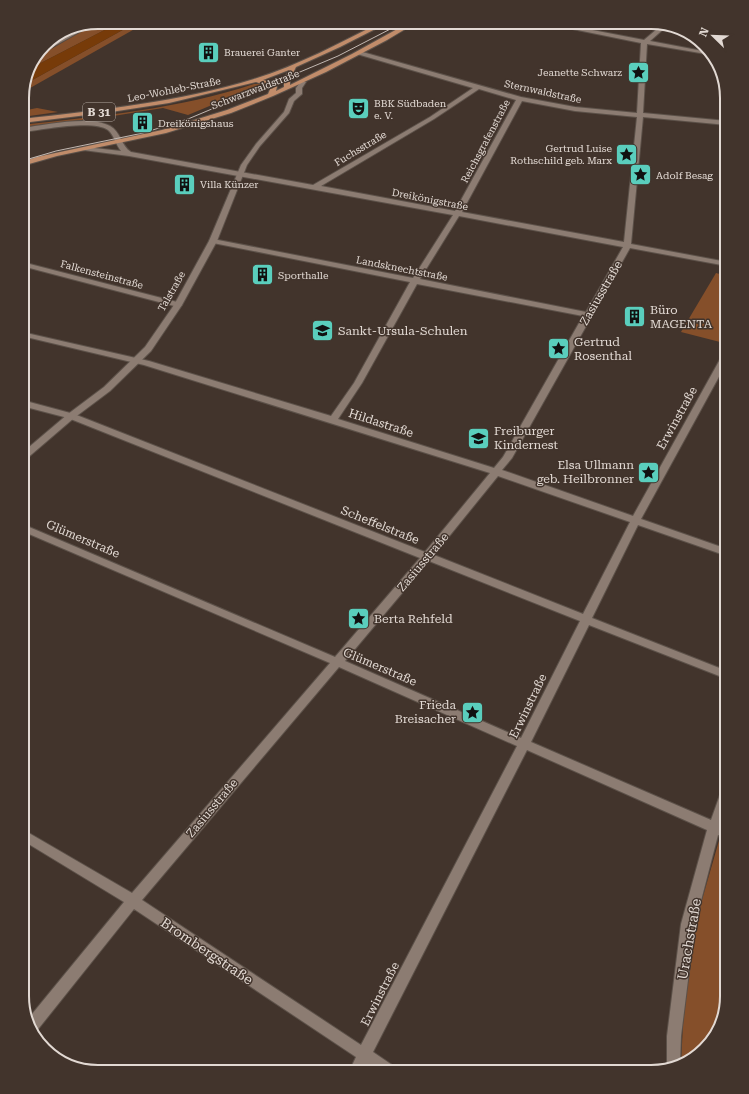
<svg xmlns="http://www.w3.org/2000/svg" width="749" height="1094" font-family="'Roboto Serif',serif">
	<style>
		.green { fill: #854f2a }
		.water { fill: #773b09 }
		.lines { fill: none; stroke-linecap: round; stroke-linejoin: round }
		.street-casing { stroke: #5c5149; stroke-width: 2 }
		.secondary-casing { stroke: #5c5149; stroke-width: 2 }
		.primary-casing { stroke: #5c5149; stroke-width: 2 }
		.street { fill: #8c7c72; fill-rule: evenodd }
		.secondary { fill: #8c7c72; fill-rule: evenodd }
		.primary { fill: #c18c6a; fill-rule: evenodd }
		.tram { stroke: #c2b8b2; stroke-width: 1 }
		.labels { text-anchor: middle; stroke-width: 3; stroke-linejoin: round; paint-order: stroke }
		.far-poi-label { font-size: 10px; fill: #e2d9d3; stroke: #42342c; text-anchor: start }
		.far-street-label { font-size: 10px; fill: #e2d9d3; stroke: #42342c }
		.shield { fill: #42342c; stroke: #b2a8a1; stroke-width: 1 }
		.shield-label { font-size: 11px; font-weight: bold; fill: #e2d9d3 }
		.street-label { font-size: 12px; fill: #e2d9d3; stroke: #42342c }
		.poi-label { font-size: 12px; fill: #e2d9d3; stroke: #42342c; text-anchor: start }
		.near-street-label { font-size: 14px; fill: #e2d9d3; stroke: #42342c }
		.rim { fill: none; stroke: #e2d9d3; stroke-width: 2 }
	</style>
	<rect width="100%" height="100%" fill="#42342c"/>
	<g class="green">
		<path d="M98,22H120L35,66L39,56Z"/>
		<path d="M137,22H147L23,92L27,83Z"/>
		<path d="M254,84H262L188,115L163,108L107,117L22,127V125C100,116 179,109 254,84Z"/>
		<path d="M37,108L58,112L22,117V111Z"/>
		<path d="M716,273L727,276V330L720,342L681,332Z"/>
		<path d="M727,813V996L717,1034L689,1062L681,1064L683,1024L695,924Z"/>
	</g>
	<path class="water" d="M120,22H137L27,83L35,66Z"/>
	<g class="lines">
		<defs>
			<g id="street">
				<path d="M538,22H551L644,40L663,24L667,26L650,41L708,52L712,55L647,44L643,113L727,121V125L643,117L631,244L727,262V266L630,248L512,458L502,470L633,516L723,354L727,351V362L641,519L727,549V556L638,525L592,618L727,671V679L589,625L531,742L711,820L721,792L723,789L727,787V809L721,825L727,827V838L718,835L695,924L681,1036L680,1064L667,1068V1036L681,924L707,830L527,750L373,1052L395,1067L397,1072H377L367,1065L363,1072H349L356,1057L134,909L35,1033L32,1034L28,1019L124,902L22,840V829L132,893L330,663L22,531V524L335,657L420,558L68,418L22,406V400L74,414L425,552L490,473L144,365L22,336V332L149,361L331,416L354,383L410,282L213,243L209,241L213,239L413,278L453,215L129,156L83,150V148L85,147L121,151C116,145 114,135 108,130C93,119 41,130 22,132V128C45,125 90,115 110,126C121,132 121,146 131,152L313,185L430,117L473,88L357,54L356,53L359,51L521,97L575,107L637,113L641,43ZM479,89L516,100L455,211L321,186L434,119ZM522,101L575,111L637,117L624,242L462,212ZM459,216L623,247L586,312L420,279ZM417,284L583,316L503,457L494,468L338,419L362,383ZM498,476L630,522L583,614L434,555ZM429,561L580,621L521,738L345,661ZM339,667L517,746L361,1045L142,900Z"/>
				<path d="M92,23V25L40,54L42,49L85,25Z"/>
				<path d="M22,262L181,303L182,305L178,307L22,266Z"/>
			</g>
			<path id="secondary" d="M301,81L306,82L302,88V94L294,101L289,113L260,146L247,165L217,241L182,305L151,351L110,391L74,418L25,460L22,461V453L68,414L104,387L145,347L174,305L209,241L241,165L256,144L284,112L289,99L296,93V88Z"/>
			<path id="primary" d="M381,22H389L340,47L296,67L290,79V85L352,54L410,22H417L387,40L326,72L273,96L231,113L166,133L57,156L22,166V162L37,157L162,130L227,110L268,94L271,87L256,82L169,103L111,112L22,123V119C100,110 179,102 254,79C299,65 340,43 381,22ZM289,70L284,79V87L276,91L277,87L274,83L263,80Z"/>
		</defs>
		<use href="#street" class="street-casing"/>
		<use href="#secondary" class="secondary-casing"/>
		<use href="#primary" class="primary-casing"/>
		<use href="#street" class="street"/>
		<use href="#secondary" class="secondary"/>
		<use href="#primary" class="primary"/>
		<path class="tram" d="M22,161L56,151L143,133L188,119L338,56L404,22"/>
	</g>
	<defs>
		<symbol id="building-square" viewBox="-11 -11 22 22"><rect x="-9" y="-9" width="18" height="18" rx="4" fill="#5acebd" stroke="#42342c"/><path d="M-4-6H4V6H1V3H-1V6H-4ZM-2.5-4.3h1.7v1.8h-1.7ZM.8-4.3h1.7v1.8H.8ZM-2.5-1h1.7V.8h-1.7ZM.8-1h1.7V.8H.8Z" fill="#111"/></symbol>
		<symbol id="sight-square" viewBox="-11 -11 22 22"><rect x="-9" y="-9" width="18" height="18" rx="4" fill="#5acebd" stroke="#42342c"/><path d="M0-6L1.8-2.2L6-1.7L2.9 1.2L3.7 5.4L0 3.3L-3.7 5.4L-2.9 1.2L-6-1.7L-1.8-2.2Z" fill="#111"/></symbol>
		<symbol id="theatre-square" viewBox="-11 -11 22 22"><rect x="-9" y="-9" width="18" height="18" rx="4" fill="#5acebd" stroke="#42342c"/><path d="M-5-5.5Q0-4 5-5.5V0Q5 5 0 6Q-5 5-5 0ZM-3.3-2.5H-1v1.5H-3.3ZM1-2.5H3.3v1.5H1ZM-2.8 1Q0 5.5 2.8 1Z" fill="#111"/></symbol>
		<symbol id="school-square" viewBox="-11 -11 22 22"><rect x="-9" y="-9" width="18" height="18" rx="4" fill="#5acebd" stroke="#42342c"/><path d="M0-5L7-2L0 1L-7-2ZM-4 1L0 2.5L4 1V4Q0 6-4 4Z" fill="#111"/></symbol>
	</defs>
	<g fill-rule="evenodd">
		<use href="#building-square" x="196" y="40" width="25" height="25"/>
		<use href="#sight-square" x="626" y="60" width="25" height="25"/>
		<use href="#theatre-square" x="346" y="96" width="25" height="25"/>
		<use href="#building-square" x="130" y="110" width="25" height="25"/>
		<use href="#sight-square" x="614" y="142" width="25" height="25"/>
		<use href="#sight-square" x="628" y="162" width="25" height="25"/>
		<use href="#building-square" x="172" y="172" width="25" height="25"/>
		<use href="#building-square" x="250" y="262" width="25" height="25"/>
		<use href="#building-square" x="622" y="304" width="25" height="25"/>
		<use href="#school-square" x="310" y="318" width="25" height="25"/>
		<use href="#sight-square" x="546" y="336" width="25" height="25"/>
		<use href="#school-square" x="466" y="426" width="25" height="25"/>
		<use href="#sight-square" x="636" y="460" width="25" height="25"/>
		<use href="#sight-square" x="346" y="606" width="25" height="25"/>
		<use href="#sight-square" x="460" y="700" width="25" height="25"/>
	</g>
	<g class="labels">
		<g class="far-poi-label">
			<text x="224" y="56">Brauerei Ganter</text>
			<text x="622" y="76" text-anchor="end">Jeanette Schwarz</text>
			<text x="374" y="107">BBK Südbaden<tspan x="374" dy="12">e. V.</tspan></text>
			<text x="158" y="127">Dreikönigshaus</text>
			<text x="612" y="152" text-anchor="end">Gertrud Luise<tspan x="612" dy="12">Rothschild geb. Marx</tspan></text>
			<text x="656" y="179">Adolf Besag</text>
			<text x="200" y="188">Villa Künzer</text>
			<text x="278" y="279">Sporthalle</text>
		</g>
		<g class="far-street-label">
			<text transform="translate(174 89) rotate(-11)" y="4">Leo-Wohleb-Straße</text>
			<text transform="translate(255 89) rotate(-21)" y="4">Schwarzwaldstraße</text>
			<text transform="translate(543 91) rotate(12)" y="4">Sternwaldstraße</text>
			<text transform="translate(485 141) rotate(-62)" y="4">Reichsgrafenstraße</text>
			<text transform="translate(360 148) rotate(-31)" y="4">Fuchsstraße</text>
			<text transform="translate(430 199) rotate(11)" y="4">Dreikönigstraße</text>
			<text transform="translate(402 268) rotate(11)" y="4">Landsknechtstraße</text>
			<text transform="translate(102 274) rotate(15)" y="4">Falkensteinstraße</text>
			<text transform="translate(171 291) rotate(-60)" y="4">Talstraße</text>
		</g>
		<rect class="shield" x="83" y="103" width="32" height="18" rx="3"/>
		<g class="shield-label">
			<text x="99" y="116">B 31</text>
		</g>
		<g class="street-label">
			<text transform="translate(601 293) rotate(-60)" y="4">Zasiusstraße</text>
			<text transform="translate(677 418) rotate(-61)" y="4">Erwinstraße</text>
			<text transform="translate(381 423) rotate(18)" y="4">Hildastraße</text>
			<text transform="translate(380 525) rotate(22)" y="4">Scheffelstraße</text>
			<text transform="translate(83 539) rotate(23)" y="4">Glümerstraße</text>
			<text transform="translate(423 562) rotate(-50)" y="4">Zasiusstraße</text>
			<text transform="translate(380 667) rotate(23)" y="4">Glümerstraße</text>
			<text transform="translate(528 706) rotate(-64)" y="4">Erwinstraße</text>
			<text transform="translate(212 808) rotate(-50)" y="4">Zasiusstraße</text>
			<text transform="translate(380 994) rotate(-63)" y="4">Erwinstraße</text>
		</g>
		<g class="poi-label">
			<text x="650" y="314">Büro<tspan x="650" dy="14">MAGENTA</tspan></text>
			<text x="338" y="335">Sankt-Ursula-Schulen</text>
			<text x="574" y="346">Gertrud<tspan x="574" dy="14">Rosenthal</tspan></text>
			<text x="494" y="435">Freiburger<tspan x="494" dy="14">Kindernest</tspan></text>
			<text x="634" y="469" text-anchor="end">Elsa Ullmann<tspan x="634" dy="14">geb. Heilbronner</tspan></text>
			<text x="374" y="623">Berta Rehfeld</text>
			<text x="456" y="709" text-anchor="end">Frieda<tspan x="456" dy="14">Breisacher</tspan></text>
		</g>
		<g class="near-street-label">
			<text transform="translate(689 939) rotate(-80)" y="5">Urachstraße</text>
			<text transform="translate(207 951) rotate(34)" y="5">Brombergstraße</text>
		</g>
	</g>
	<path d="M0 0H749V1094H0ZM98 29H651A69 69 0 0 1 720 98V996A69 69 0 0 1 651 1065H98A69 69 0 0 1 29 996V98A69 69 0 0 1 98 29Z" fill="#42342c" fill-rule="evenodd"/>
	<path class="rim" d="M98 29H651A69 69 0 0 1 720 98V996A69 69 0 0 1 651 1065H98A69 69 0 0 1 29 996V98A69 69 0 0 1 98 29Z"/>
	<g transform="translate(713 36) rotate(293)" stroke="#42342c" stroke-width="3" paint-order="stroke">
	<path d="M0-3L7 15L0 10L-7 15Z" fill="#e2d9d3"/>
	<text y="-6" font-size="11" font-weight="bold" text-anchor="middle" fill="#e2d9d3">N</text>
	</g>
</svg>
